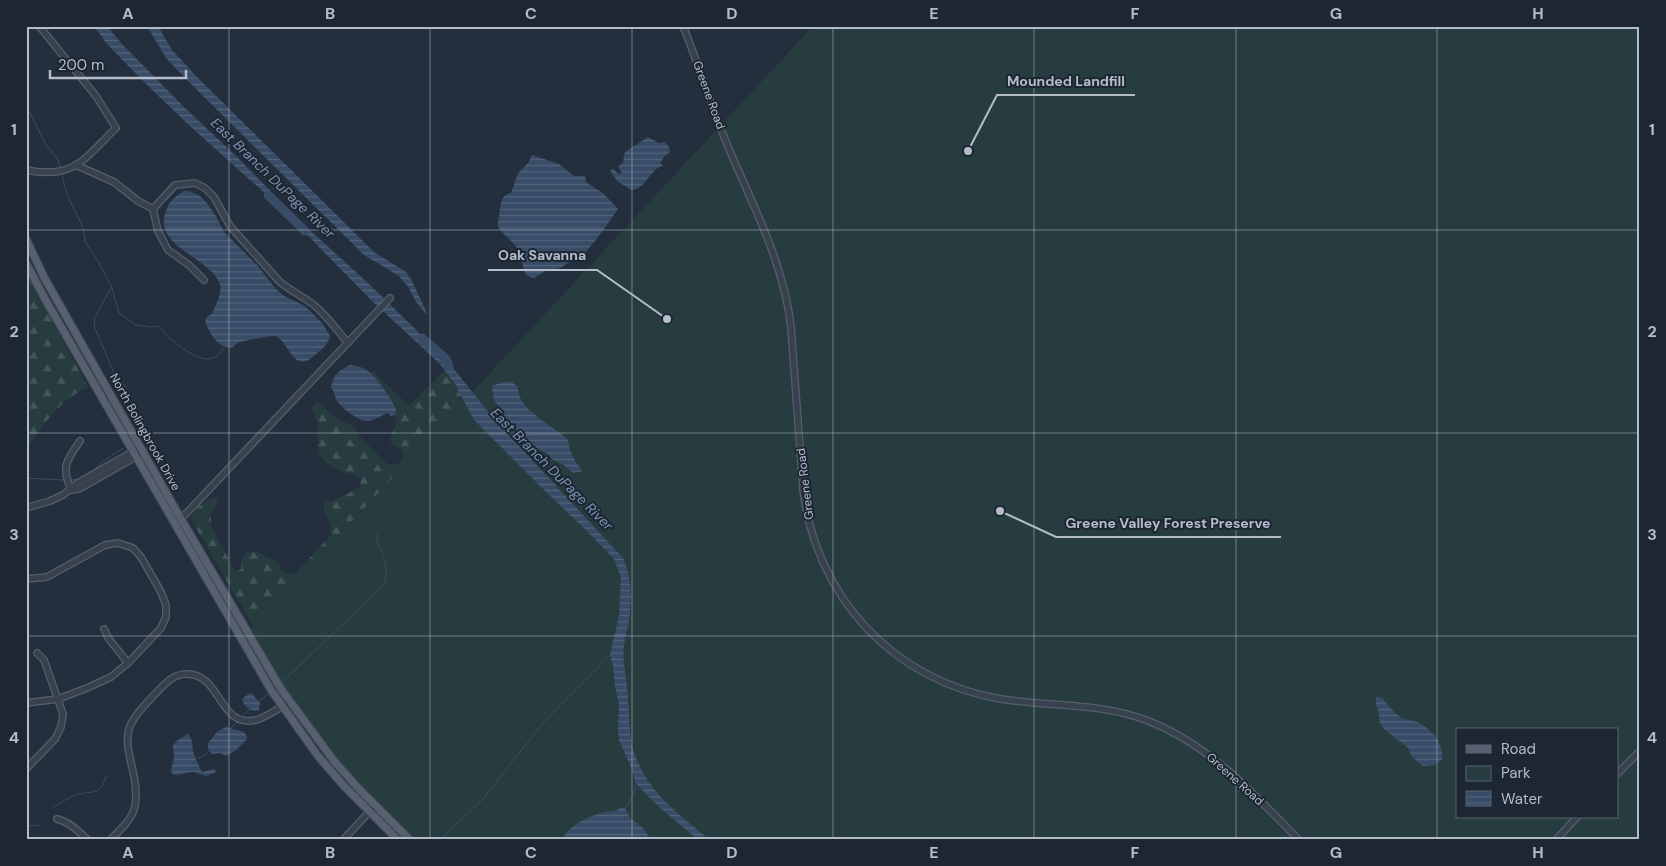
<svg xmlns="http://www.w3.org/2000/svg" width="1666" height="866" font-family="'DM Sans',sans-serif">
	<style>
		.forest { fill: url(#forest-firs) }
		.park { fill: #263c3f; fill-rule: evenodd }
		.water { fill: url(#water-rules) }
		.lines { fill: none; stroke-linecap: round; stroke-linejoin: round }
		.stream { stroke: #394c67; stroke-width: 1 }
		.river { stroke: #394c67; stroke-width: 9 }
		.minor-casing { stroke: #565f6c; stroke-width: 8 }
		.major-casing { stroke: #414a57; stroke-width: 9 }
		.minor { stroke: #38414e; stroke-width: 5.5 }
		.major { stroke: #56606e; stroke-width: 7 }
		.grid { fill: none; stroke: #b4bcc9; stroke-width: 1; stroke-opacity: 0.55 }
		.labels { text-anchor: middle; stroke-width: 4; stroke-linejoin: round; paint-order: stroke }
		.street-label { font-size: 12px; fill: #b4bcc9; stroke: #1d2633 }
		.water-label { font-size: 14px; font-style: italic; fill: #7c92b1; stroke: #1d2633 }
		.leader { fill: none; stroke: #b4bcc9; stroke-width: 2 }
		.callout-dot { fill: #b4bcc9; stroke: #1d2633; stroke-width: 2 }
		.callout-label { font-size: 14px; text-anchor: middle; font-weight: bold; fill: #b4bcc9; stroke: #1d2633; stroke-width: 4; stroke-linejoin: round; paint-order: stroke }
		.neatline { fill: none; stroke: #b4bcc9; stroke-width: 2 }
		.grid-label { font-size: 16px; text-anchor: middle; font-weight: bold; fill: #b4bcc9 }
	</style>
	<defs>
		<pattern id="forest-firs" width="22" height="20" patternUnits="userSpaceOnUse" patternTransform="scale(1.25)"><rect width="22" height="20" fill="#263c3f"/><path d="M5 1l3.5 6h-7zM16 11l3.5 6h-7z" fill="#435659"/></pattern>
		<pattern id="water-rules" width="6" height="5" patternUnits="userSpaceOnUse" patternTransform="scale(1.25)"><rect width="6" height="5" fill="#394c67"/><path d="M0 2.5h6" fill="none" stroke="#53647b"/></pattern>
	</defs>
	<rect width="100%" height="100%" fill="#242f3e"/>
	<g class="forest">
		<path d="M26,273L88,387C57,402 46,422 26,450Z"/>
		<path d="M445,370L455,384L474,420L256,631L192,521L191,517L199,506L214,497L219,500L211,514V526L236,572L241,569V561L247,553L256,551C262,555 269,557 275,561C283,568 279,574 295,574L331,535L330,523L324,509V502L334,500L359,488L362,478C354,474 345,473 337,470C330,466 323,459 318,453V423L314,416L312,407L316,401L321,404L332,416L355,427L359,436L388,465L398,464L404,457L401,448L392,445L390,439L397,422L394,415C395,414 396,413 396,412C398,404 375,379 370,372L373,371L409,406Z"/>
	</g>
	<path class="park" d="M813,26H1640V840H415C382,807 347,774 318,737C292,704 270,667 249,632ZM1457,730H1617V817H1457Z"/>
	<g class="water">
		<path d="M94,26H107L122,44L185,108L235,155L303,224L368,283L446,359L493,418L623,558C632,577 632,599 629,619C628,627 625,636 624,645C622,663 627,680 628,698C629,712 629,726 631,740C640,787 676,812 710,840H698L660,808L640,788L635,782L633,772L619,740L618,731L619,705L615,687L613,666L610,655L619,615L621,577L614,559L589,533L538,484L474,420L455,384L440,364L371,300L276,203L192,128L145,83L107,44Z"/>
		<path d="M147,26H158L172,50L198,78L374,252L406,272L411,279L427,313L426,314L416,302L409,288L399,276L364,255L187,80L166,58Z"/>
		<path d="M648,137L659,143L665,142L669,147L670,152L664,157L660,163L663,166C650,168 646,190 631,190L617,181L610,170L613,169L619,174L622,173L618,167L623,162L625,152Z"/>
		<path d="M532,155L559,164L574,176H585L586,182L604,194L618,209L599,236L580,259L568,263L560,268L545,271L534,278C521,276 524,264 520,254C517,243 501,234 498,226C497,223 499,219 499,215C501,205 500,195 511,193L518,173L529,162Z"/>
		<path d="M184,191L192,192L200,196L206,202L216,216L224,232L257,265L275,288L284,296L305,306L323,324L330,336C329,344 322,349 316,354C293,377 290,341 275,336C273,335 240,341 238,343C235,344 234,346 232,348C217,347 210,334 205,321L207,317L212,314C215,306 223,292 220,284C209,256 152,247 166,211C169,201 176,196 184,191Z"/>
		<path d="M350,365C356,366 364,367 369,372C375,376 397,405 396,411C396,415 394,415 391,416L388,413C381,415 376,420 369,421C359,422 341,408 336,399C334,394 335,392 331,388C333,375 339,370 350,365Z"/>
		<path d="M504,382H512L518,387C517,411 554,425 568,440C569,451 575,463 583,471L573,473L565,466L552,459L546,453L527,443L511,425L494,400L492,386Z"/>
		<path d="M250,693L252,694L260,703L259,710C251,712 244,707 242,699Z"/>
		<path d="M1376,697L1382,698C1388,705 1394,713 1402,718C1406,720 1413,720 1417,722C1432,729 1444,743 1442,760L1434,765L1423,766L1412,757L1408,748L1384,729L1380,723L1378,709L1376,705Z"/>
		<path d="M226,727L244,732L247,737L246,740L236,750L226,756L220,753L212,754L208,748V743L218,731Z"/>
		<path d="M188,734C193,740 192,744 193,751C195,757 199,767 202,772L214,769L216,771L214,773L206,776C201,775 198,772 193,772C185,771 180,777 172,774L171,769L174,758L173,745L178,740Z"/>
		<path d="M621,808H625L630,818L643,828L651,840H561C569,826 586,817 601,813C608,811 615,812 621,808Z"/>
	</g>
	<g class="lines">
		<g class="stream">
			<path d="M26,105L46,145L57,158L61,168"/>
			<path d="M61,172L68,197L82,225L86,243L98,261L112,288L119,313L136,325L151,327L157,326C162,329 164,333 168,337C172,341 176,343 181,347C196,357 211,368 224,348"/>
			<path d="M111,288L94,319L95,328L113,371L124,385L131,402L132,414"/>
			<path d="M92,472L102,462L123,448"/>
			<path d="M26,478L65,480"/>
			<path d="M70,480L80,479"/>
			<path d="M281,683L384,585C386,577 387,569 385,561C382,551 373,541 379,530"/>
			<path d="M258,702L268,694"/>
			<path d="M241,717L251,708"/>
			<path d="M231,728L237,722"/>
			<path d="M198,758L204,756L209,751"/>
			<path d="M54,807C61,803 67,798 75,795C91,790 101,797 106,776"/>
			<path d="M625,808L630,801L637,784"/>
			<path d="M26,826L39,825"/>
			<path d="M440,840L483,799L542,724L610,655"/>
		</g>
		<g class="river">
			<path d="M268,195L305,231"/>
			<path d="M422,338L446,359L449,366"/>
		</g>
		<defs>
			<g id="minor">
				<path d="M683,26C699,65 711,106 727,144C752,204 784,263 791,327L803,489C816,597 893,681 1001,699C1050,707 1097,702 1146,720C1209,744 1253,793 1299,840"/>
				<path d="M78,166L114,182L138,201L153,209L158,231L168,250L189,265L204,280"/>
				<path d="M26,170C74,180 85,158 116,128L96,96L39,26"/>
				<path d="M153,209L175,185L195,183L205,188L214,197L230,226L279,281C290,291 303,296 314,305C328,317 337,330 348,343"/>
				<path d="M71,490L79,489L144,452"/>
				<path d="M71,490C61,467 66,461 80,441"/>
				<path d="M26,508L50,501L63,495L76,484L136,450"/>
				<path d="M181,519L390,298"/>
				<path d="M26,579L47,577L105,545L118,543L133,548L141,557L161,592L166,605V617L161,628L128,663L111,677L87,688L58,699L26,703"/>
				<path d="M104,629L109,639L128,663"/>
				<path d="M26,769L55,739L61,727L63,714L44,660L37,653"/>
				<path d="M1617,774L1640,751"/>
				<path d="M57,819C70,822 78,831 88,840"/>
				<path d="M110,840C120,830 132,820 135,806C137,796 136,787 134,776C124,732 122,729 154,695C163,686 171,675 185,674C222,672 218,729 256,720C267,717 279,708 289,702"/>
				<path d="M343,840L372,809"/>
				<path d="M1556,840L1577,817"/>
			</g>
			<g id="major">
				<path d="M26,239L45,279L181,519L281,689L334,761L359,789L410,840"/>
				<path d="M26,263L45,299L271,690L318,756L344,786L398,840"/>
			</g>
		</defs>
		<use href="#minor" class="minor-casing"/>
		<use href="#major" class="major-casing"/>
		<use href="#minor" class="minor"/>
		<use href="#major" class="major"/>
	</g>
	<path class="grid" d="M229,26V840M430,26V840M632,26V840M833,26V840M1034,26V840M1236,26V840M1437,26V840M26,230H1640M26,433H1640M26,636H1640"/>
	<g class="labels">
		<g class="street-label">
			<text transform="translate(709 95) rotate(70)" y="4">Greene Road</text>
			<text transform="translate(145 432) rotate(61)" y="4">North Bolingbrook Drive</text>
			<text transform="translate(805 484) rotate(-97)" y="4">Greene Road</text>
			<text transform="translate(1235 779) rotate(42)" y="4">Greene Road</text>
		</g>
		<g class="water-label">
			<text transform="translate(273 178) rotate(44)" y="5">East Branch DuPage River</text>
			<text transform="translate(552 469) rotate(45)" y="5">East Branch DuPage River</text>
		</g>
	</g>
	<path class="leader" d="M968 151L997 95H1135M667 319L597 270H488M1000 511L1056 537H1281"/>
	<g class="callout-dot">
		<circle cx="968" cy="151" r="5"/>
		<circle cx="667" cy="319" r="5"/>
		<circle cx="1000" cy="511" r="5"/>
	</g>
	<g class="callout-label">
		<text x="1066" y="86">Mounded Landfill</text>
		<text x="542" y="260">Oak Savanna</text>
		<text x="1168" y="528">Greene Valley Forest Preserve</text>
	</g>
	<rect width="1666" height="866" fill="none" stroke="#1d2633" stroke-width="55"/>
	<rect x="1456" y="728" width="162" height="90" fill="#1d2633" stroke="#59626f"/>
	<rect x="1466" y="745" width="25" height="8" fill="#56606e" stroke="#59626f"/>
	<text x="1501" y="754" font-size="15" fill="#b4bcc9">Road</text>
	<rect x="1466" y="766" width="25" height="15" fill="#263c3f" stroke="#59626f"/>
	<text x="1501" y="778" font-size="15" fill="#b4bcc9">Park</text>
	<rect x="1466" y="791" width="25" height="15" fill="url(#water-rules)" stroke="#59626f"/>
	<text x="1501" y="804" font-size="15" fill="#b4bcc9">Water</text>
	<path d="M50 70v8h136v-8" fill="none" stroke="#b4bcc9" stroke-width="2.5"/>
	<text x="58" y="70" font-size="15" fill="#b4bcc9" stroke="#1d2633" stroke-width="4" paint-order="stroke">200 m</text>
	<rect x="28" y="28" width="1610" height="810" class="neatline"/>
	<g class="grid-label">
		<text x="128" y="19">A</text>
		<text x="330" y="19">B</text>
		<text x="531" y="19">C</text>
		<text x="732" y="19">D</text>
		<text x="934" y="19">E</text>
		<text x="1135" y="19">F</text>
		<text x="1336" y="19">G</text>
		<text x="1538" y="19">H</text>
		<text x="14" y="135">1</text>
		<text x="1652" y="135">1</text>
		<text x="14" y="337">2</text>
		<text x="1652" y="337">2</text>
		<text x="14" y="540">3</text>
		<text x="1652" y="540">3</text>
		<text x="14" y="743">4</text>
		<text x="1652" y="743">4</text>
		<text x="128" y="858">A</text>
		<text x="330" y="858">B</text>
		<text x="531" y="858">C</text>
		<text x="732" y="858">D</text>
		<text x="934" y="858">E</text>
		<text x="1135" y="858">F</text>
		<text x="1336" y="858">G</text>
		<text x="1538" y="858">H</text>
	</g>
</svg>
